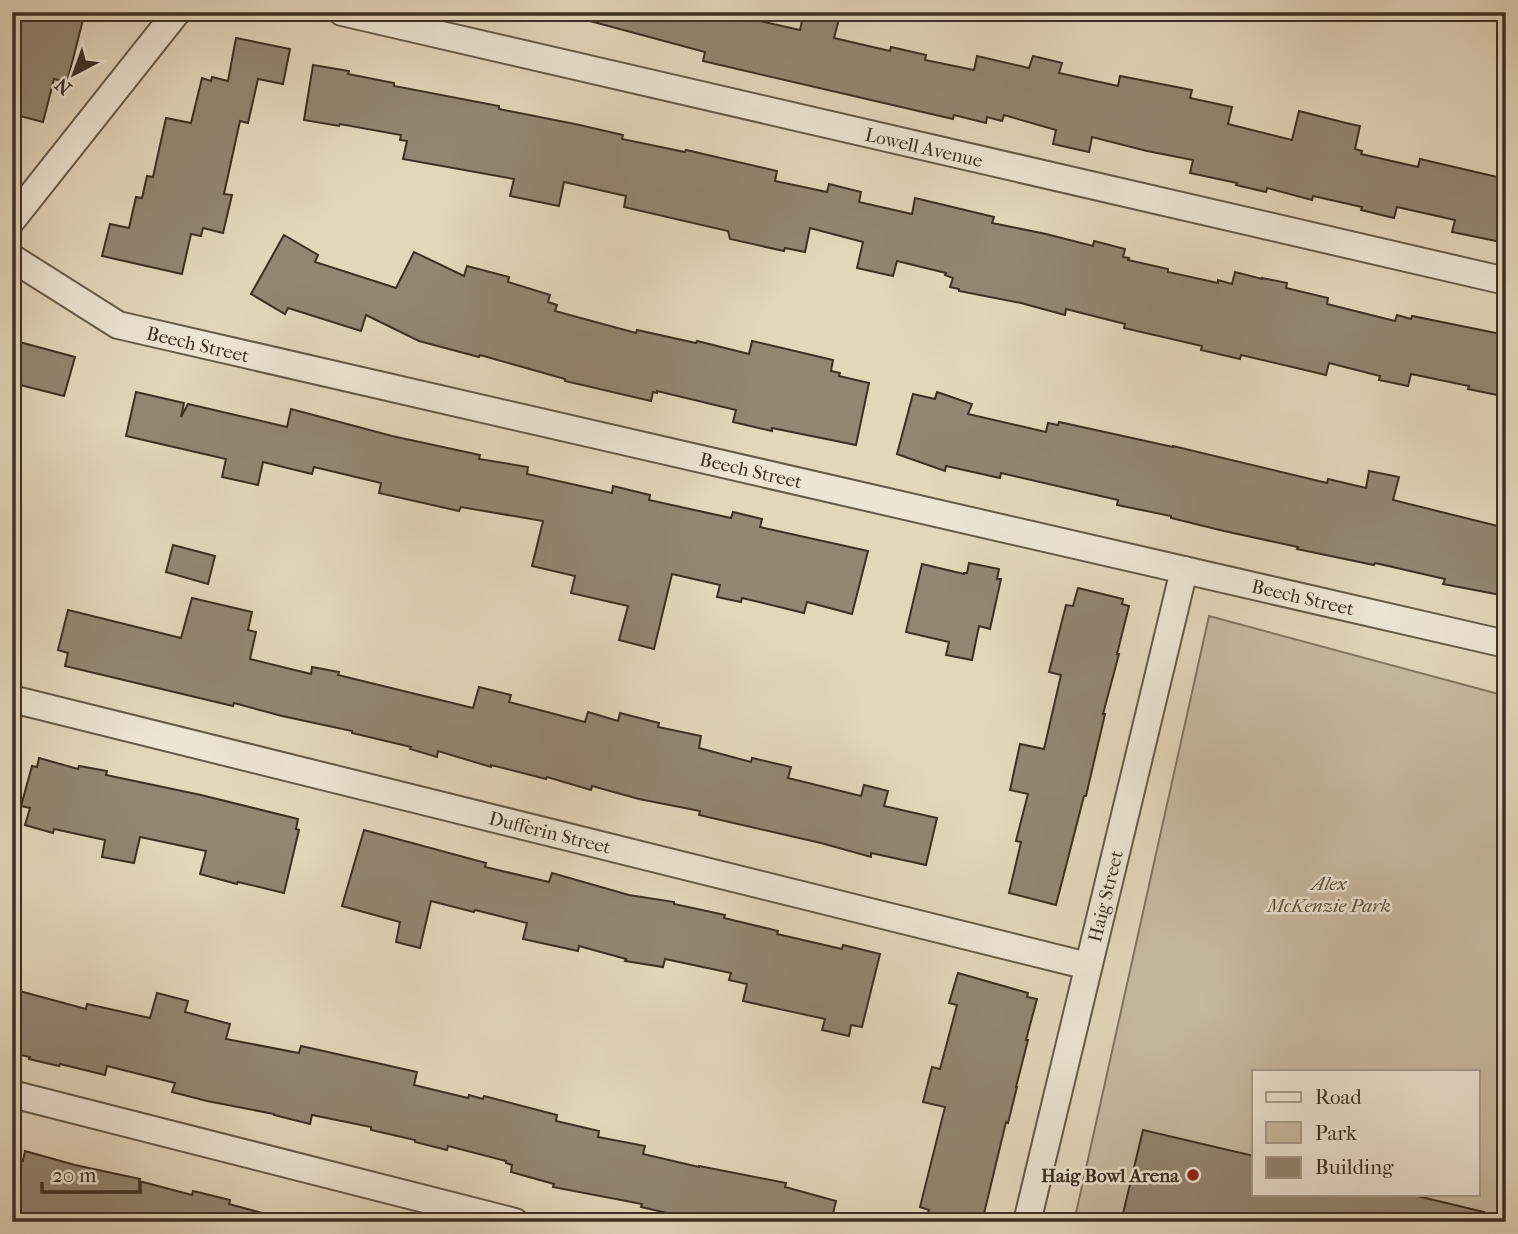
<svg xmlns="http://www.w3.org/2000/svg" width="1518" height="1234" font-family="'IM FELL French Canon',serif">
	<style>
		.green { fill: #c7baa1; stroke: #827562; stroke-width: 2; fill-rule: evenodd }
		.building { fill: #938672; stroke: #3d3022; stroke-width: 2 }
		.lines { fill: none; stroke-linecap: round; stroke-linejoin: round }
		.street-casing { stroke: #665a48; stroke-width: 30 }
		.street { stroke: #ede4d3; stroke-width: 26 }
		.poi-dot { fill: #8f2418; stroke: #ede4d3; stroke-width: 2.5 }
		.labels { text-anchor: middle; stroke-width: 5; stroke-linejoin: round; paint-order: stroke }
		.street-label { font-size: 19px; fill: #3d3022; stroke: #ede4d3 }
		.park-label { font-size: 19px; font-style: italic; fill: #594c3b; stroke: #ede4d3 }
		.poi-label { font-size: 19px; font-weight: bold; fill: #3d3022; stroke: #ede4d3; text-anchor: end }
	</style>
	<rect width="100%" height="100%" fill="#e3d6bb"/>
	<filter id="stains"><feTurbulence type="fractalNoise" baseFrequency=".00286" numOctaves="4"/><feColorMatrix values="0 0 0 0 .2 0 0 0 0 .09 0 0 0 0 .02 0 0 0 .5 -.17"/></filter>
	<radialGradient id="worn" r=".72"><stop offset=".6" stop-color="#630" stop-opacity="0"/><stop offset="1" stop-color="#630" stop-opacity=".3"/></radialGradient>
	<path class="green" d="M1209,616L1506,696V1222H1074ZM1254,1071H1478V1194H1254Z"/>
	<g class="building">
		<path d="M23,12H85L67,82L54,79L43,122L12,114V34L18,36Z"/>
		<path d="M592,12H720L800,30L804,12H811L839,19L834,38L890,51L891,47L926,55L925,60L974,70L977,56L1029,68L1033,56L1062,63L1059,73L1118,86L1120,76L1192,90L1190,98L1232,107L1228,124L1292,140L1299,111L1346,123L1360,126L1355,149L1362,151L1361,154L1418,167L1420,159L1506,179V243L1452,232L1455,220L1397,207L1394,218L1361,210L1362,207L1313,196L1312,200L1267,188L1266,192L1236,185L1237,183L1190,173L1193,160L1147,151L1092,137L1089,152L1053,144L1056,130L1004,115L1002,121L987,117L986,123L954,115L953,119L703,61L705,52L590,21Z"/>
		<path d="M236,38L290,49L283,84L258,79L248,123L240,121L224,194L232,195L223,233L203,228L201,236L191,234L182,274L102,256L110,224L129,228L136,197L142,198L147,176L153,177L166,118L191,123L202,78L211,81L212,77L228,81Z"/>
		<path d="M313,65L349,71L348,74L394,83V86L499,106V109L575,124L623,135L622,139L685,152L686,150L777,171L775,181L827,192L829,184L861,192L859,202L912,214L915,198L994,217L992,223L1046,234L1093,246L1094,241L1125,249L1123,257L1129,258L1128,260L1168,269V272L1218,283V280L1232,284L1235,272L1262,279V278L1287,283L1286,288L1328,298L1327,304L1395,321L1397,315L1411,319L1412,316L1506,335V374L1502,396L1468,389L1469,386L1411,374L1408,386L1379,380L1380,376L1329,363L1326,375L1241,355L1240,359L1201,350L1202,346L1124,328L1125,324L1066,309L1065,315L1021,303L959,291V289L950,287L953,278L945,275L946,273L897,261L893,276L857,268L863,242L810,228L805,252L785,248L784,251L730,239L728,231L624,207L626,196L564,182L559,206L510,196L514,179L403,159L407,141L400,140L401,135L340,124L339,126L304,120Z"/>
		<path d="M284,235L318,255L315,262L396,288L414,252L464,276L467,266L509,277L508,282L550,295L548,302L557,305L555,311L636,333L637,330L696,343L697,341L749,354L752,341L833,360L831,371L840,373L839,376L869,383L856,445L772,428V431L733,422L736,410L657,391V393L653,392L651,401L565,381V379L480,355L479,357L419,341L366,315L361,331L288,308L285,314L251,294Z"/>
		<path d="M12,340L75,357L64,396L12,383Z"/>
		<path d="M136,392L184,403L181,417L188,404L287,427L291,409L392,436L480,455L479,459L528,467L527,474L612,493L613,486L650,495L649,500L731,518L733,512L762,519L760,527L868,551L852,614L807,602L804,613L742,598L741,602L717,597L720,585L672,574L654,649L619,640L628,606L571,593L575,576L532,566L543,521L461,507L459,511L379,493L381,483L314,467L312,474L263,462L258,485L222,477L226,459L126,436Z"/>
		<path d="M937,392L972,404L968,414L1046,432L1048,423L1058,425L1059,422L1173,447V446L1327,483L1328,479L1366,488L1369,471L1399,477L1393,500L1506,528V596L1443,584L1445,579L1375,563L1374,565L1297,549L1298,547L1224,531L1171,518V516L1117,505L1118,500L1001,473L1000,478L946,466L945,471L897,454L913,394L935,399Z"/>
		<path d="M173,545L215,556L208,584L166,572Z"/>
		<path d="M969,563L999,569L997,579H1001L990,629L979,626L972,660L946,655L949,642L906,632L922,564L964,574V573H967Z"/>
		<path d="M1078,588L1123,599L1122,604L1129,606L1117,654H1119L1103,714H1105L1086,796H1084L1056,905L1009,893L1021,842L1016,841L1028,794L1010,790L1020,744L1044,749L1061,675L1049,672L1066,605L1073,606Z"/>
		<path d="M192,598L252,612L248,630L256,632L250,659L311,674L312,667L339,672L338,675L473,708L479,687L511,695L509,702L585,722L588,712L618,721L620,713L659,723L658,727L701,736L699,748L751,762L752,758L791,767L788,778L861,796L864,785L888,791L884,806L937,818L926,865L871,853V857L821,843L699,815L700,811L639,799L592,786L591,790L547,777L546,779L491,765V767L438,751L437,757L410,749L411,747L352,733V731L282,716L234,703L233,706L65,666L68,653L58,650L68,610L181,638Z"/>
		<path d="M39,758L78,769L79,766L107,771L106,775L201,795L298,819L296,829L299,830L284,893L238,882L237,884L200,874L206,851L140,837L134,863L102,857L105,840L54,829L53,833L25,825L30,808L21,806L32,766L37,767Z"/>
		<path d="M364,830L486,863L485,867L549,882L552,873L629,895L674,902V904L725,915L724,918L778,931L777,934L842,949L843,945L880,954L862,1027L851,1025L849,1036L822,1030L825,1019L743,1001L747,984L729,980L731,973L665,959L663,967L625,961L626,959L579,946L578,951L523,939L527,923L475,910L474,912L431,901L420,948L396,942L400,922L342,906Z"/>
		<path d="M958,973L1028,993L1027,997L1037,999L1026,1040H1028L1016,1087H1017L1008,1123L1006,1122L982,1222H940L926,1218L929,1210L920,1207L945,1107L923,1102L932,1067L940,1069L957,1005L949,1003Z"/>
		<path d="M12,989L86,1009L87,1004L150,1018L157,993L188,1001L185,1012L230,1024L226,1039L299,1053L301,1046L417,1072L414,1085L468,1098L469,1095L483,1099L484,1096L557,1115L556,1121L599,1131L598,1137L645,1146L643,1154L699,1167V1166L786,1183L785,1187L836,1201L831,1222H706L641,1207L642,1204L553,1187L554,1184L511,1172L512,1165L506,1163V1161L448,1146L447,1150L415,1142V1140L371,1130V1127L312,1115L310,1124L274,1115V1114L207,1101L172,1092L175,1083L107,1066L105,1075L60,1064L59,1066L29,1059L30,1057L12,1053Z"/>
		<path d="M1143,1130L1254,1156V1194H1409L1484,1212L1482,1222H1121Z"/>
		<path d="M25,1151L75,1165L140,1179L139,1181L192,1195L193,1191L230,1200L229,1204L262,1213L260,1222H35L12,1216V1159L23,1161Z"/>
	</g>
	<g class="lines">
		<defs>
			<g id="street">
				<path d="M342,12L1506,281"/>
				<path d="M12,220L177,12"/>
				<path d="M12,258L118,325L1506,644"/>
				<path d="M12,699L1088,966"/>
				<path d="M12,1094L515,1222"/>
				<path d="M1027,1222L1184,570"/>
			</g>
		</defs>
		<use href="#street" class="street-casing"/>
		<use href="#street" class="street"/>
	</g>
	<circle class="poi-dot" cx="1193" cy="1175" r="7"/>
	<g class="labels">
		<g class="street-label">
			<text transform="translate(924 147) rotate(13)" y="7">Lowell Avenue</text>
			<text transform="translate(198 344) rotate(13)" y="7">Beech Street</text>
			<text transform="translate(751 470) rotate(13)" y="7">Beech Street</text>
			<text transform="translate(1303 597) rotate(13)" y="7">Beech Street</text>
			<text transform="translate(550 832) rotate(14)" y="7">Dufferin Street</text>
			<text transform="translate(1105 896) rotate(-76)" y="7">Haig Street</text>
		</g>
		<g class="park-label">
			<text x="1329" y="890">Alex<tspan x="1329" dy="22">McKenzie Park</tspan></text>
		</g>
		<g class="poi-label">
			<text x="1179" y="1182">Haig Bowl Arena</text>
		</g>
	</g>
	<rect width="1518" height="1234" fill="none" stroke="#e3d6bb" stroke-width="42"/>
	<rect x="14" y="14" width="1490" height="1206" fill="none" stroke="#3d3022" stroke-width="3.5"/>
	<rect x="21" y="21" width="1476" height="1192" fill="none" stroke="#3d3022" stroke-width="2"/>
	<rect x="1252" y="1070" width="228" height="126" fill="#ede4d3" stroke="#a79c8c" stroke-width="2"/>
	<rect x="1266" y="1092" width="35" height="10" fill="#ede4d3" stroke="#a79c8c" stroke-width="2"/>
	<text x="1315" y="1104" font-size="21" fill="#3d3022">Road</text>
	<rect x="1266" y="1122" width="35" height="21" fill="#c7baa1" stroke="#a79c8c" stroke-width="2"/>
	<text x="1315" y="1140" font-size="21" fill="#3d3022">Park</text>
	<rect x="1266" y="1157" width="35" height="21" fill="#938672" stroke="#a79c8c" stroke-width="2"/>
	<text x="1315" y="1174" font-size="21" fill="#3d3022">Building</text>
	<g transform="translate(74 74) rotate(221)" stroke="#ede4d3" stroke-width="5" paint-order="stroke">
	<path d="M0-5L12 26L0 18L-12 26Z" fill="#3d3022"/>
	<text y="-10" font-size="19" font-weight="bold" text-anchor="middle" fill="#3d3022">N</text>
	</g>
	<path d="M42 1182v10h98v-10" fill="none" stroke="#3d3022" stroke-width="3.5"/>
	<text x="52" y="1182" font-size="21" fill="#3d3022" stroke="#ede4d3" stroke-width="5" paint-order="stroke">20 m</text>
	<rect width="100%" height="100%" filter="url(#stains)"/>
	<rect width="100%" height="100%" fill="url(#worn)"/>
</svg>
